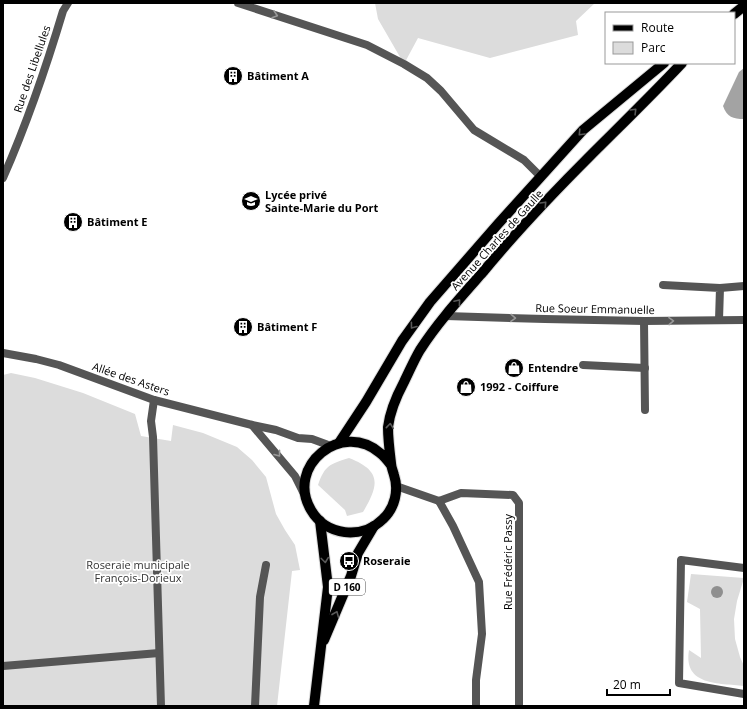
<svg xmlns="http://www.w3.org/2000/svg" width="747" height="709" font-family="'Open Sans',sans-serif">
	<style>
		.green { fill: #dcdcdc }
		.water { fill: #a3a3a3 }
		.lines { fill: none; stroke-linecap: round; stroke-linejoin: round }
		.primary-casing { stroke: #dbdbdb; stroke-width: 12 }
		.lane { stroke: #555; stroke-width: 8 }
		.street { stroke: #555; stroke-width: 8 }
		.primary { stroke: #000; stroke-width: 10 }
		.tree { fill: #8f8f8f }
		.oneway { stroke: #999 }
		.oneway2 { stroke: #595959 }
		.labels { text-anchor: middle; stroke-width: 3.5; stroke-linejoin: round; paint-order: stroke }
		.shield { fill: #fff; stroke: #4c4c4c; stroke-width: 1 }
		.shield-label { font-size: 10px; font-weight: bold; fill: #000 }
		.street-label { font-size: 11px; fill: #000; stroke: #fff }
		.poi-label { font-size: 11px; font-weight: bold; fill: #000; stroke: #fff; text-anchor: start }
		.park-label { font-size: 11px; fill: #333; stroke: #fff }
	</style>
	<rect width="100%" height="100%" fill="#fff"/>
	<g class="green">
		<path d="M375,3H595L576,21L578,35L490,58L418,38L404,64L378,19Z"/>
		<path d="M11,373L35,378L83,393L135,414L141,436L171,441L173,425L203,433L237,447L252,460L266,477L276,514L285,530L295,545L300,570L292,571L277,706H3V375Z"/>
		<path d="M349,458C382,471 379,485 363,512L347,516L345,510L318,485C325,465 330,464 349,458Z"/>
		<path d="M691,574L744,578L737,601L734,619L735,639L740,657L744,666V686C719,683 683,686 689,650L701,658L700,609L687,602Z"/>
	</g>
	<path class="water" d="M744,68V119C733,119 727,117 723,106L739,72Z"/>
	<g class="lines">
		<defs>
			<g id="primary">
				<path d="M734,14L744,6"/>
				<path d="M339,443L366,402L402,341L430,302L498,224L583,130L664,63"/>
				<path d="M391,465C388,461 384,456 380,453C342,420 285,466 311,510C326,536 362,540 383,519C395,508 399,490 394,475C393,471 391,467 391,463C390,455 388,436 388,427C390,411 396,397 404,382C409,372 414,360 420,350C438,322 461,297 483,272C516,232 552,194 589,157C620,126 652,95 682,63"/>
				<path d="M324,640L351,576L358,553L374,526"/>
				<path d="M314,706L328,587L320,521"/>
			</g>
		</defs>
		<use href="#primary" class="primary-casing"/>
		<g class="lane">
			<path d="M238,3L367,45L404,64L427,78L441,91L474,130L524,160L541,177"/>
			<path d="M663,285L720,288L719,320"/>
			<path d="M720,288L744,286"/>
			<path d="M644,321L645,410"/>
			<path d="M583,365L645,368"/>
			<path d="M154,400L151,421L153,437L161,706"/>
			<path d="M396,486L439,501"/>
			<path d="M439,501L461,493L513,495L519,503V706"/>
			<path d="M439,501L453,526L479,582L482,634L476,680V706"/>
			<path d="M3,666L159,653"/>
			<path d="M255,706L260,597L266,565"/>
		</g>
		<g class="street">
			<path d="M3,178C27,123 46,68 63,11L68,3"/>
			<path d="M446,316L545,319L644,321L744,320"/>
			<path d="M3,353L36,359L59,365L154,400L252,425L276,430L298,438L312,439L331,446"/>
			<path d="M252,425L295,476L305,496"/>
			<path d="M744,568L681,560L679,683L744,694"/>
		</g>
		<use href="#primary" class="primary"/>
	</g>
	<circle class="tree" cx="717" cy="592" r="6"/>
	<defs><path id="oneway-chevron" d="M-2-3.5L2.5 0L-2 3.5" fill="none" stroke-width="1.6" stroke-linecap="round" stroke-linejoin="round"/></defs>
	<g class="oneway">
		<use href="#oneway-chevron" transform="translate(275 15) rotate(18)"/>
		<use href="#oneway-chevron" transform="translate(513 318) rotate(2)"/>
		<use href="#oneway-chevron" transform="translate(671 321) rotate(-1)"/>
		<use href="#oneway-chevron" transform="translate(278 454) rotate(52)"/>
	</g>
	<g class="oneway2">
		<use href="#oneway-chevron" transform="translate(634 111) rotate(-45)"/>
		<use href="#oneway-chevron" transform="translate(581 133) rotate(133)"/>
		<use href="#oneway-chevron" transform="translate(544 204) rotate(-47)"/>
		<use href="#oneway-chevron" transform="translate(458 302) rotate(-50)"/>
		<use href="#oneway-chevron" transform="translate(413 326) rotate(127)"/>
		<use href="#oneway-chevron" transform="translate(390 426) rotate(-84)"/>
		<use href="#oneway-chevron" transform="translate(325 560) rotate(83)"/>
		<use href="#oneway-chevron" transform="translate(336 614) rotate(-68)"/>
	</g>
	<defs>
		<symbol id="building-disc" viewBox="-11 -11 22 22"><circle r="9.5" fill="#000" stroke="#fff"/><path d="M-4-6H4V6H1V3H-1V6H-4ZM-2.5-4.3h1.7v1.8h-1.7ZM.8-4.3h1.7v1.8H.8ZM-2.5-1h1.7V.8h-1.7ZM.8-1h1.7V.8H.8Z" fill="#fff"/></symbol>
		<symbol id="school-disc" viewBox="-11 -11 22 22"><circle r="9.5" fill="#000" stroke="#fff"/><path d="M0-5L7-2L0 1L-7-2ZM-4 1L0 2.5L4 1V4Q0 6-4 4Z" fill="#fff"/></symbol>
		<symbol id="shop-disc" viewBox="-11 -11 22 22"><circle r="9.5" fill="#000" stroke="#fff"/><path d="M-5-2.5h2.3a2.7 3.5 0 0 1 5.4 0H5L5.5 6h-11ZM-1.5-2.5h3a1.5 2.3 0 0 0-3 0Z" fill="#fff"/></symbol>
		<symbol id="bus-disc" viewBox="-11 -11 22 22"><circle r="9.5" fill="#000" stroke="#fff"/><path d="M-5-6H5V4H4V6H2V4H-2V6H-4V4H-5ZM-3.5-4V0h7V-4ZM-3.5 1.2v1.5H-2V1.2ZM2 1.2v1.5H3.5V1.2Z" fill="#fff"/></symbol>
	</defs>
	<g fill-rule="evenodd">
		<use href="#building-disc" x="222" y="65" width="22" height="22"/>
		<use href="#school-disc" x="240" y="190" width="22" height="22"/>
		<use href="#building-disc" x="62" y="211" width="22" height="22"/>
		<use href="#building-disc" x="232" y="316" width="22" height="22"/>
		<use href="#shop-disc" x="503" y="357" width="22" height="22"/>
		<use href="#shop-disc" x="455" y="376" width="22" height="22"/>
		<use href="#bus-disc" x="338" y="550" width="22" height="22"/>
	</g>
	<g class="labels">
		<rect class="shield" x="329" y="579" width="36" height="16" rx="3"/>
		<g class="shield-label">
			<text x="347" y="591">D 160</text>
		</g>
		<g class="street-label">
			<text transform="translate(32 69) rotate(-71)" y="4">Rue des Libellules</text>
			<text transform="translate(497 240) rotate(-48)" y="4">Avenue Charles de Gaulle</text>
			<text transform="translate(595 309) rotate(1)" y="4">Rue Soeur Emmanuelle</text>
			<text transform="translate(131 379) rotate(19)" y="4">Allée des Asters</text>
			<text transform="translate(508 562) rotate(-90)" y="4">Rue Frédéric Passy</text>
		</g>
		<g class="poi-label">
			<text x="247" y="80">Bâtiment A</text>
			<text x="265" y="199">Lycée privé<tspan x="265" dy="13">Sainte-Marie du Port</tspan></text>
			<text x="87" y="226">Bâtiment E</text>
			<text x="257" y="331">Bâtiment F</text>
			<text x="528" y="372">Entendre</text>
			<text x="480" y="391">1992 - Coiffure</text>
			<text x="363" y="565">Roseraie</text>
		</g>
		<g class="park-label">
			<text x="138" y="569">Roseraie municipale<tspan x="138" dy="13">François-Dorieux</tspan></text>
		</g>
	</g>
	<rect width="747" height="709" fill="none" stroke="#000000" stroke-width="8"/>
	<rect x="605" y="12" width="130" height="52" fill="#ffffff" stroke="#999999"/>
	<rect x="613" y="25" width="20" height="6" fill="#000000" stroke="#999999"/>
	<text x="641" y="32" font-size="12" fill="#000000">Route</text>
	<rect x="613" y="42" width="20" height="12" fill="#dcdcdc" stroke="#999999"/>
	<text x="641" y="52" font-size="12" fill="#000000">Parc</text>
	<path d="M607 689v6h63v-6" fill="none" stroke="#000000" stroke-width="2"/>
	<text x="613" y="689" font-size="12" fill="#000000" stroke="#ffffff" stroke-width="3" paint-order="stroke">20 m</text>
</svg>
